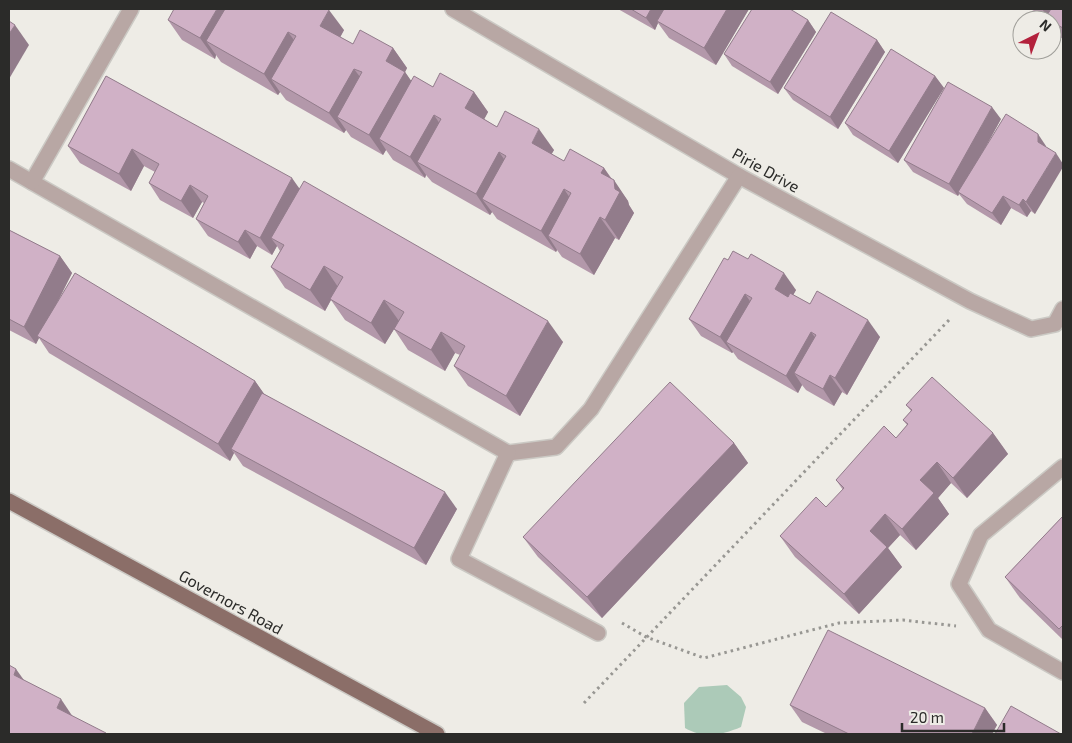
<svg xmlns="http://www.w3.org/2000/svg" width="1072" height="743" font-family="'Exo 2',sans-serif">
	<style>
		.park { fill: #accab8 }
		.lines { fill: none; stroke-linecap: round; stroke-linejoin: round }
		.minor-casing { stroke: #cbc9c4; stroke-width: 18 }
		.major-casing { stroke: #cbc9c4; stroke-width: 18 }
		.path { stroke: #989793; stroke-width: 3; stroke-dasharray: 2.5 4; stroke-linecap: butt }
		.minor { stroke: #b8a7a4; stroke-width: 15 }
		.major { stroke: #8b6e68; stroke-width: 15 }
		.wall { fill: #b398aa }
		.shaded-wall { fill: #927c8b }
		.building { fill: #d0b1c6; stroke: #927c8b }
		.labels { text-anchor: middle; stroke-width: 5; stroke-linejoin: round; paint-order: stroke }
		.street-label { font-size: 16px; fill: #2b2b29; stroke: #eeece6 }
	</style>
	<rect width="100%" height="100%" fill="#eeece6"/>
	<path class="park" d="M727,685L741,697L746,707L741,727C722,735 704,739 685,728L684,703L699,687Z"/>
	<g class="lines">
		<defs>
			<g id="minor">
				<path d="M453,9L739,176L970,301L1031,329L1055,324L1063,309"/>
				<path d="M9,169L508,453L556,447L591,409L739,176"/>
				<path d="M32,182L131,9"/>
				<path d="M508,453L459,559L598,633"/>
				<path d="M1063,467L981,535L959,584L989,630L1063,672"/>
			</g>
			<path id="major" d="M9,501L437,734"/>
		</defs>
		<use href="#minor" class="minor-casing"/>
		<use href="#major" class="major-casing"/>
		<g class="path">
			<path d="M622,623L646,637L704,658L839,623L903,620L956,626"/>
			<path d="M584,703L950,319"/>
		</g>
		<use href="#minor" class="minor"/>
		<use href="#major" class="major"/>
	</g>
	<g class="wall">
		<path d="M618,9H749L716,65L669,38L658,23L655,30Z"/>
		<path d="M1030,9H1063V39L1057,35L1052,28V20H1046L1045,18L1046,17Z"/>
		<path d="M168,20L344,30L340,37L353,44L393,48L407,68L405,72L411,81L433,87L474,92L488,112L484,119L497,127L554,150L551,154L564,161L604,168L628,201L629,205L634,213L619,240L615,238L594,275L562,257L557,250L556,252L497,219L492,212L490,215L432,182L426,175L425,178L393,160L386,150L383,155L351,137L346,130L344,133L286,100L280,92L278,95L221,62L216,55L215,59L182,40Z"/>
		<path d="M808,20L816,32L778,94L732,66L724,54Z"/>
		<path d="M877,40L885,52L838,129L793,100L784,88Z"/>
		<path d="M106,76L563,342L520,416L468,386L454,366L460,355L455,353L445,371L408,350L394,329L399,321L385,344L345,320L331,300L325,311L285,288L271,267L280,251L277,246L272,255L257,246L250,259L208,236L196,219L204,203L202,202L193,218L160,200L149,183L155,172L144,166L131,191L80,163L68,146Z"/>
		<path d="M935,76L944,88L898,163L853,135L845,123Z"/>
		<path d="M1001,119L978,161L1046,146L1035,214L1031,211L1027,217L1011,208L1001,225L967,204L959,194L958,196L913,172L904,160Z"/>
		<path d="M9,230L60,256L72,273L55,307L255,381L264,394L457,509L426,565L243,466L234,453L230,461L49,353L39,338L36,344L9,330Z"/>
		<path d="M728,260L796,290L793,295L810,304L880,337L847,395L842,392L834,406L806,390L802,385L798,393L738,359L733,352L732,353L701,336L689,319Z"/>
		<path d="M906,405L993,433L1008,454L967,498L951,483L938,498L949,514L916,550L900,535L888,548L902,567L859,614L795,557L780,536L826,507L843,490L836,480L896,438L907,425L903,420L911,411Z"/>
		<path d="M734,443L748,463L602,618L538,557L523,537Z"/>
		<path d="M1063,516V640L1020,598L1005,577Z"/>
		<path d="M790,705L985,708L997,725L992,734H827L802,722Z"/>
	</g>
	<g class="shaded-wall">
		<path d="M217,9H232L206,41L216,55L215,59L200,38Z"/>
		<path d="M651,9H666L657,21L658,23L655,30L646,18Z"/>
		<path d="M727,9H749L716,65L704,48Z"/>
		<path d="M1042,9H1055L1050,19Z"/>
		<path d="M329,10L344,30L335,47L320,26Z"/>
		<path d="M808,20L816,32L778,94L770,82Z"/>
		<path d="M15,25L29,45L9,79V34Z"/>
		<path d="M288,32L303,52L271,79L280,92L278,95L264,74Z"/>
		<path d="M877,40L885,52L838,129L830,117Z"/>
		<path d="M393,48L407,68L405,72L419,92L379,139L386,150L383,155L369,135L386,61Z"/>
		<path d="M354,69L369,89L337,117L346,130L344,133L329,113Z"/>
		<path d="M935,76L944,88L898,163L889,151Z"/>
		<path d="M474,92L488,112L479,129L465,108Z"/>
		<path d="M992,107L1001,119L960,193L958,192L959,194L958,196L949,184Z"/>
		<path d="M434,115L448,136L417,162L426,175L425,178L410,157Z"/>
		<path d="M539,129L554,150L546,164L532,143Z"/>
		<path d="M1038,134L1046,146V155L1038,142Z"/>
		<path d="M132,149L144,166L131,191L119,174Z"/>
		<path d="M499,152L514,173L482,199L492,212L490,215L476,194Z"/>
		<path d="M1056,153L1063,164V167L1035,214L1026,202Z"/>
		<path d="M604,168L614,183V180L628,201L629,205L634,213L619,240L605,220L601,173Z"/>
		<path d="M292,178L304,195L271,238L277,246L272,255L260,238Z"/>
		<path d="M190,185L202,202L193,218L181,201Z"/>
		<path d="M564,189L578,210L548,236L557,250L556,252L541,231Z"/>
		<path d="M1003,196L1011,208L1001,225L992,213Z"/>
		<path d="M1023,199L1031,211L1027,217L1019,205Z"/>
		<path d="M600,217L615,238L594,275L580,254Z"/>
		<path d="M245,230L257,246L250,259L238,242Z"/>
		<path d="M60,256L72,273L40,337L37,336L39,338L36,344L24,327Z"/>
		<path d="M324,266L338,287L325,311L310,290Z"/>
		<path d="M784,273L796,290L787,306L775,289Z"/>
		<path d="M745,294L757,311L726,342L733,352L732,353L720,337Z"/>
		<path d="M384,300L399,321L385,344L371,323Z"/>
		<path d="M868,320L880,337L847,395L835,378Z"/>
		<path d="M548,321L563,342L520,416L506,396Z"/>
		<path d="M441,332L455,353L445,371L431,350Z"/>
		<path d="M811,332L823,348L794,373L802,385L798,393L786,376Z"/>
		<path d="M830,375L842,392L834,406L823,389Z"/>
		<path d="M255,381L267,398L231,449L234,453L230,461L218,444Z"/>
		<path d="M993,433L1008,454L967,498L953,478Z"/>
		<path d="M734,443L748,463L602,618L587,597Z"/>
		<path d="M937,462L951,483L938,498L949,514L916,550L902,529L920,480Z"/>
		<path d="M445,492L457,509L426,565L414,548Z"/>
		<path d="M885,514L900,535L888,548L902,567L859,614L844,594L870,531Z"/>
		<path d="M16,669L31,690L14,675Z"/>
		<path d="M61,699L75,720L57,708Z"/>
		<path d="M985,708L997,725L992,734H972Z"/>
	</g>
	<g class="building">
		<path d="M174,9H217L200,38L168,20Z"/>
		<path d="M225,9H327L329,10L320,26L353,44L360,30L393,48L386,61L405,72L369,135L337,117L362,72L354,69L329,113L271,79L296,36L288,32L264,74L206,41Z"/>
		<path d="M631,9H651L646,18Z"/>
		<path d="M664,9H727L704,48L657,21Z"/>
		<path d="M752,9H790L808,20L770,82L724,54Z"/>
		<path d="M1051,9H1063V28L1052,22V20H1048L1045,18Z"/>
		<path d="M831,12L877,40L830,117L784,88Z"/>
		<path d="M9,21L15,25L9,34Z"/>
		<path d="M891,49L935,76L889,151L845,123Z"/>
		<path d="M440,73L474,92L465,108L497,127L505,111L539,129L532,143L564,161L570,149L604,168L601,173L614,180L615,189L620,192L605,220L600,217L580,254L548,236L571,193L564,189L541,231L482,199L506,156L499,152L476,194L417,162L441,119L434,115L410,157L379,139L414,76L433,87Z"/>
		<path d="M106,76L292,178L260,238L245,230L238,242L196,219L208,196L190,185L181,201L149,183L159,164L132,149L119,174L68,146Z"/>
		<path d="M948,82L992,107L949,184L904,160Z"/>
		<path d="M1006,114L1038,134V142L1056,153L1026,202L1023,199L1019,205L1003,196L992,213L958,192Z"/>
		<path d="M304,181L548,321L506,396L454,366L465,346L441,332L431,350L394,329L404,312L384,300L371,323L330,299L343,277L324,266L310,290L271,267L284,245L271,238Z"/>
		<path d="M9,230L60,256L24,327L9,319Z"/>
		<path d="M733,251L748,259L751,254L784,273L775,289L788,297L790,293L810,304L817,291L868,320L835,378L830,375L823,389L794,373L816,335L811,332L786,376L726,342L752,298L745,294L720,337L689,319L724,258L728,260Z"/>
		<path d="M75,273L255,381L218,444L37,336Z"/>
		<path d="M932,377L993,433L953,478L937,462L920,480L934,493L902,529L885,514L870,531L887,547L844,594L780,536L816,497L826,507L844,488L836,480L884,426L896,438L908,424L903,420L912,410L906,405Z"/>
		<path d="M670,382L734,443L587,597L523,537Z"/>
		<path d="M262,393L445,492L414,548L231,449Z"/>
		<path d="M1063,516V625L1059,629L1005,577Z"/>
		<path d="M828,630L985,708L972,734H849L790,705Z"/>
		<path d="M9,665L16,669L14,675L61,699L57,708L106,733V734H9Z"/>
		<path d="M1011,706L1061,734H995Z"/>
	</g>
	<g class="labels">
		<g class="street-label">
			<text transform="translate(766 170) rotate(29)" y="6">Pirie Drive</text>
			<text transform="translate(231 602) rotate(29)" y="6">Governors Road</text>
		</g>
	</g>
	<rect width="1072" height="743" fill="none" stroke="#2b2b29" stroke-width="20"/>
	<g transform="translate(1037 35) rotate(42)"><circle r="24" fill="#eeece6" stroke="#a09f9a"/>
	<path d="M0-4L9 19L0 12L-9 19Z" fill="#b3213c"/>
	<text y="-8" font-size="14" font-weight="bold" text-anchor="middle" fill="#2b2b29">N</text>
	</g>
	<path d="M902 723v8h102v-8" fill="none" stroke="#2b2b29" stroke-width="2.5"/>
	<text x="910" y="723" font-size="15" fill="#2b2b29" stroke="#eeece6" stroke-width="4" paint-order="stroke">20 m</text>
</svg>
